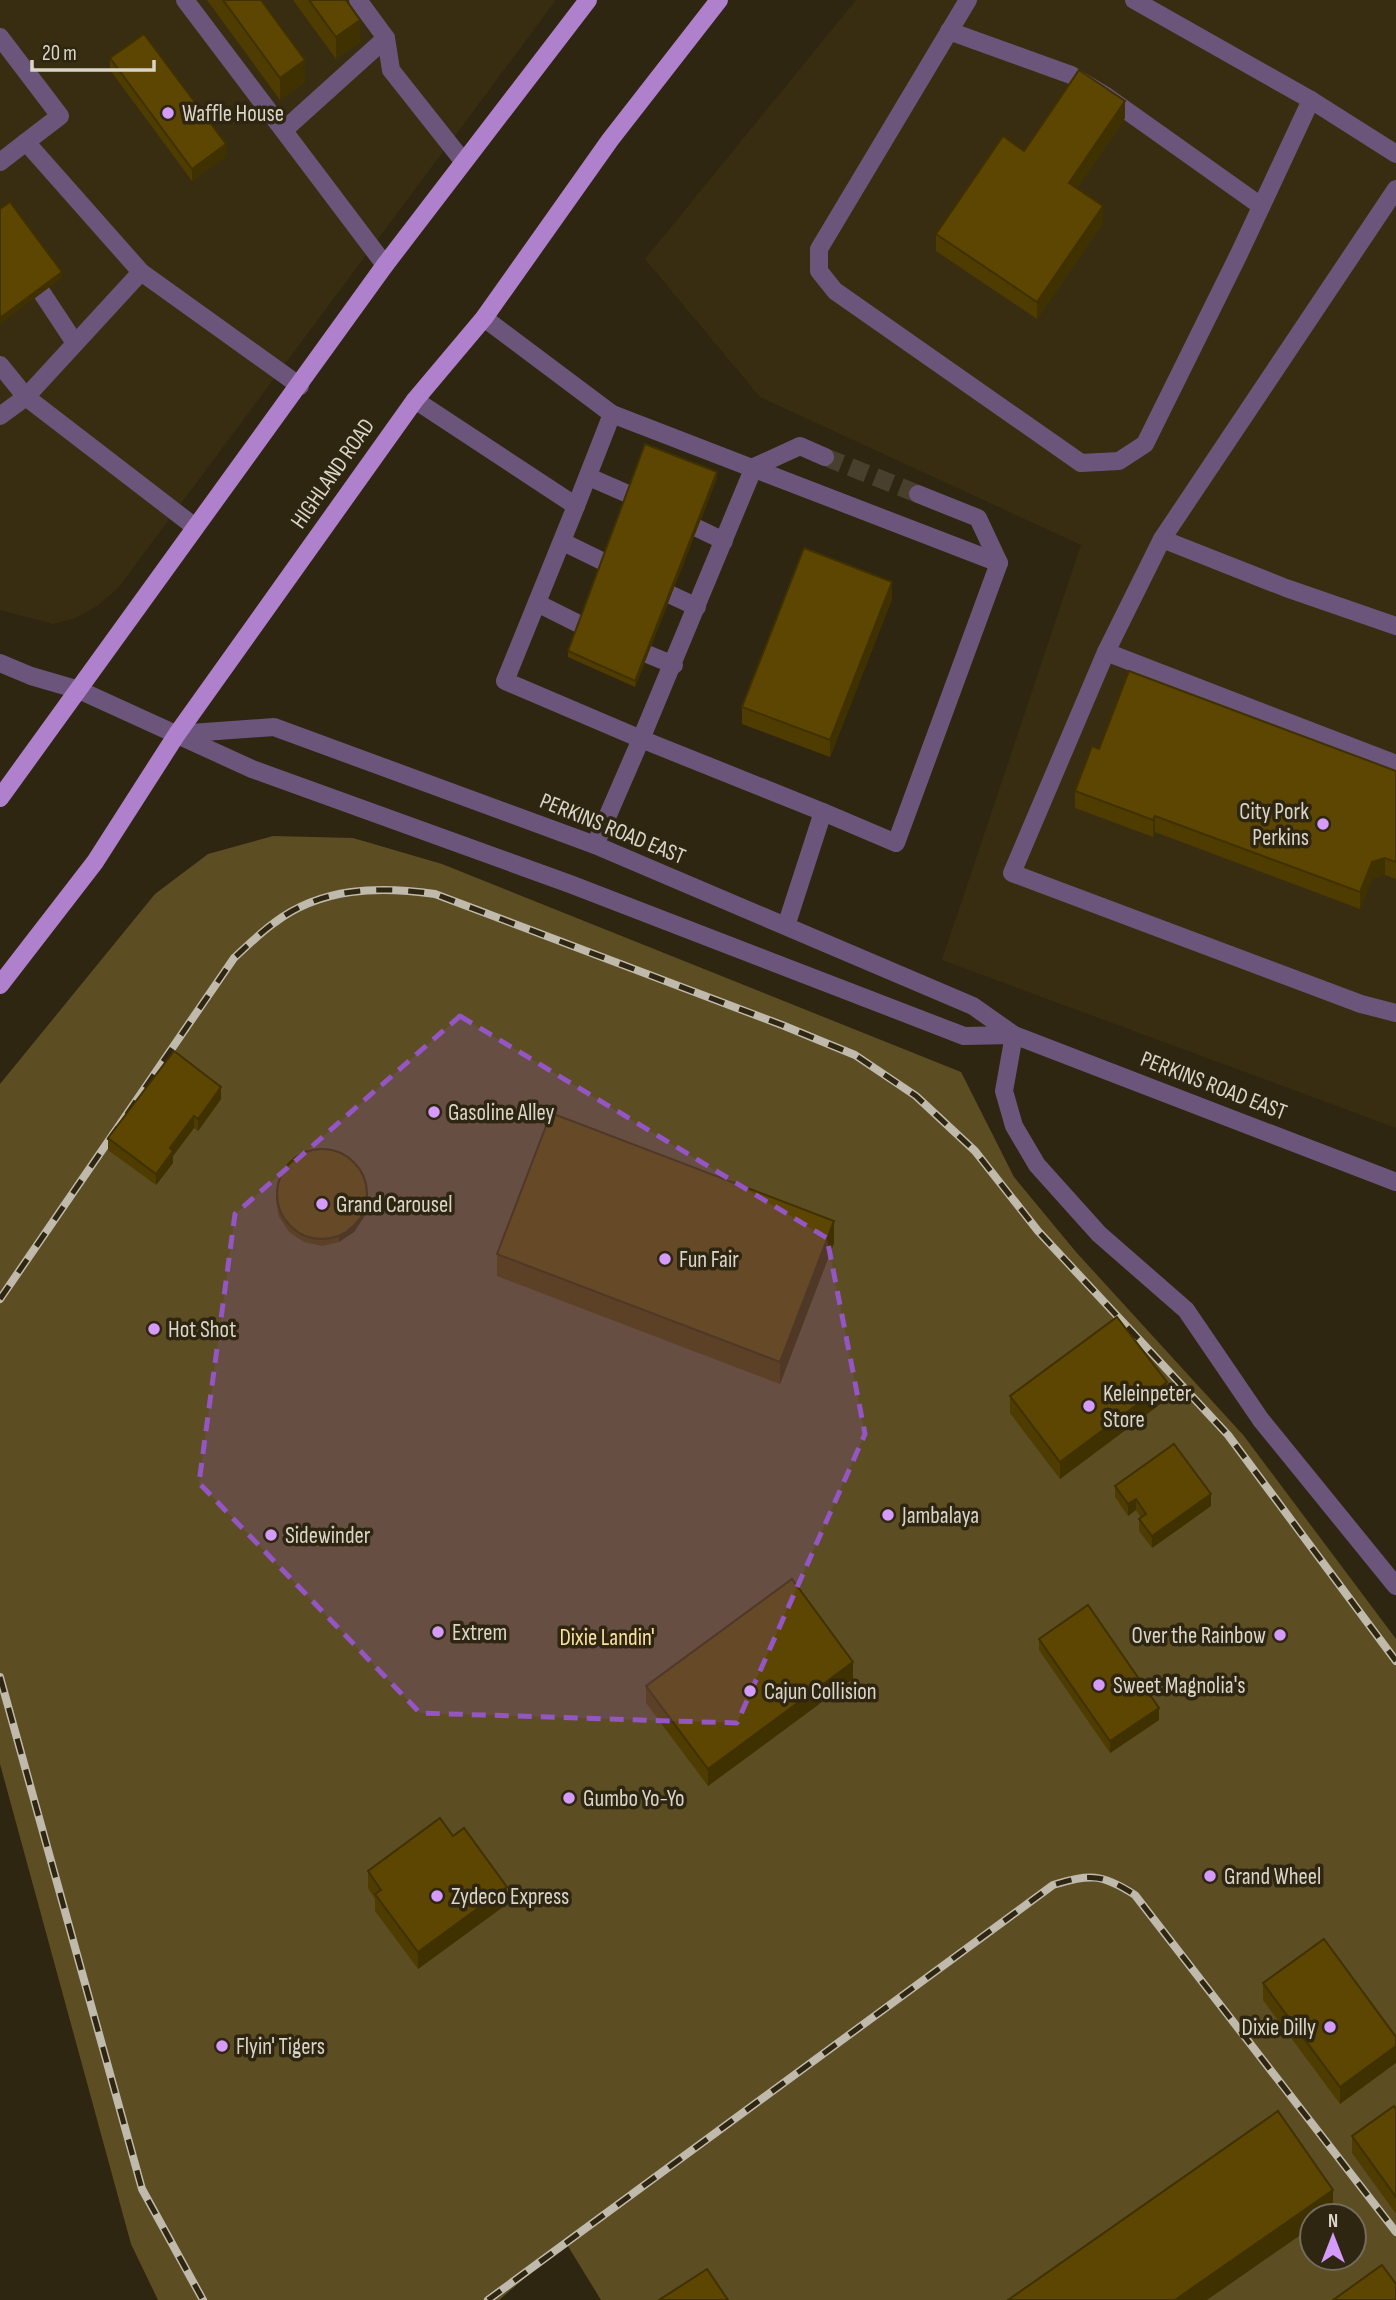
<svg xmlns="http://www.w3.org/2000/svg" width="1396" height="2300" font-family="'Sofia Sans Condensed',sans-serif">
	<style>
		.built { fill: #382d11 }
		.green { fill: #5d4d23; fill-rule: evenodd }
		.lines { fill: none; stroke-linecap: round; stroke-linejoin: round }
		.minor-tunnel { stroke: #48402d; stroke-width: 18; stroke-dasharray: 18 9; stroke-linecap: butt }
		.minor { stroke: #6b557a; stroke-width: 18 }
		.major { stroke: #af81cd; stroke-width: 18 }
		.rail-casing { stroke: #c0baad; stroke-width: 8 }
		.rail { stroke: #2e2611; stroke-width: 5; stroke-dasharray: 16; stroke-linecap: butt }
		.wall { fill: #4f3c01 }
		.shaded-wall { fill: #403101 }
		.building { fill: #5c4601; stroke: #403101; stroke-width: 2 }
		.marked { fill: #9356c2; fill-opacity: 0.2; stroke: #9356c2; stroke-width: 5; stroke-dasharray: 14 9; stroke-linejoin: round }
		.poi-dot { fill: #d59bfa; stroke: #2e2611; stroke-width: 2.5 }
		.labels { text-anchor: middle; stroke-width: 7; stroke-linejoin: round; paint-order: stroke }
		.poi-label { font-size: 23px; fill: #dbd5c9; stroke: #2e2611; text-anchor: start }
		.street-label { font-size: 23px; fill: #dbd5c9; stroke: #2e2611 }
		.park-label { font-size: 23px; fill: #fce09d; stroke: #2e2611 }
	</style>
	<rect width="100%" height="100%" fill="#2e2611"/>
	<g class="built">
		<path d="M0,0H556L118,588L97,606L76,618L53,624L0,610Z"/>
		<path d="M856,0H1396V1128L942,960L1081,545L760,397L645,259Z"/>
	</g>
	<path class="green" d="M273,836L353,838L442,864L961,1072L1014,1177L1076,1252L1244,1436L1396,1639V2300H601L566,2243L499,2300H158L131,2244L0,1764V1084L155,894L208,854ZM1312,2216H1354V2258H1312Z"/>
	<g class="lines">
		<path class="minor-tunnel" d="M825,457L918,494"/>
		<g class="minor">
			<path d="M185,0L385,265"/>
			<path d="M358,0L386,38L391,70L463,161"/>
			<path d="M968,0L819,249V271L835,291L1081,463L1119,461L1145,444L1239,254L1311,100"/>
			<path d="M1134,0L1311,100L1396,154"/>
			<path d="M949,31L1071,75L1106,96L1261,206"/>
			<path d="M0,37L60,116L26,142"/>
			<path d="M284,130L386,38"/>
			<path d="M0,162L26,142L141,272"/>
			<path d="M1396,189L1162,539L1286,588L1396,626"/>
			<path d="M42,293L75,343"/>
			<path d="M484,318L612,414"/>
			<path d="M0,365L26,397L0,416"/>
			<path d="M415,400L576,506L505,681L641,739L595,845"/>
			<path d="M589,477L628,494"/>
			<path d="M918,494L978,518L999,563"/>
			<path d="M576,506L612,414L999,563L896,843L823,812"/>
			<path d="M195,527L26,397L141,272L300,386"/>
			<path d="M697,528L724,541"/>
			<path d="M1162,539L1106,652L1012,873L1361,1004L1396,1013"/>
			<path d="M563,542L602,561"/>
			<path d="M669,594L697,607"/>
			<path d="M537,603L579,624"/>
			<path d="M1106,652L1396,764"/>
			<path d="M647,654L674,665"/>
			<path d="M0,663L31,676L79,690L252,769L570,884L964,1036L1014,1035"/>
			<path d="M177,734L274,727L595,845L973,1006L1014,1035L1396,1182"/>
			<path d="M786,926L823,812L641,739L754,467L800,446L825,457"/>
			<path d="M1014,1035L1004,1091L1014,1126L1037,1165L1099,1234L1186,1310L1261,1420L1396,1586"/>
		</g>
		<g class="major">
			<path d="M0,798L385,265L588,0"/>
			<path d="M0,985L95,862L177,734L415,400L484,318L610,140L719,0"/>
		</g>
		<defs>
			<g id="rail">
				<path d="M0,1299L234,958C247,946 260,933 274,923C321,887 379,886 435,894L782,1025L855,1055L916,1096L975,1151L1038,1231L1228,1435L1396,1661"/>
				<path d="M0,1677L142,2189L203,2300"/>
				<path d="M488,2300L1053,1885C1090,1874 1101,1873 1135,1895L1396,2232"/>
			</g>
		</defs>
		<use href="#rail" class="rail-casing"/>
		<use href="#rail" class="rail"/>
	</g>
	<g class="wall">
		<path d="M207,0H261L305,82L280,100Z"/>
		<path d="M293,0H346L360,42L336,59Z"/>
		<path d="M110,58L226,156L192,181L110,70Z"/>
		<path d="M1125,118L1077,188L1103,223L1037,319L936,251V234L1024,151Z"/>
		<path d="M717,478L635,687L568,657V651Z"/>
		<path d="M892,599L830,757L742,724V707Z"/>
		<path d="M1099,749L1396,771V879L1385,875L1372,879L1360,909L1155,832L1153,837L1075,808V791Z"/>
		<path d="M221,1099L198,1131L194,1128L173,1156V1163L156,1185L108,1150V1138Z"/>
		<path d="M276,1194L368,1200L364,1217L354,1232L339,1242L322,1246L304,1242L289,1232L279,1217L276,1200Z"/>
		<path d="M834,1243L780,1384L497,1276V1254Z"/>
		<path d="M1010,1396L1167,1399L1060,1479L1010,1413Z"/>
		<path d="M1115,1486L1211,1506L1152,1548L1139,1531V1519L1141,1518L1136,1510L1128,1516L1115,1497Z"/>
		<path d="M1039,1639L1159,1720L1110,1753L1039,1650Z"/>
		<path d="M853,1679L708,1786L646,1703V1686Z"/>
		<path d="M453,1836L507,1904L418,1969L375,1911V1899L368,1888V1871Z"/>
		<path d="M1263,1983L1396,2037L1340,2104L1263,2000Z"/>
		<path d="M1396,2109V2214L1352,2153V2136Z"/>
	</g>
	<g class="shaded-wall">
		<path d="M360,20V42L336,59V37Z"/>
		<path d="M305,60V82L280,100V78Z"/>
		<path d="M1125,101V118L1069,200V183Z"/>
		<path d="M226,144V156L192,181V169Z"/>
		<path d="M1103,206V223L1037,319V302Z"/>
		<path d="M62,272V278L0,324V318Z"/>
		<path d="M717,472V478L635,687V681Z"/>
		<path d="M892,582V599L830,757V740Z"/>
		<path d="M1155,816V832L1153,837V820Z"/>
		<path d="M1385,858V875L1372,879L1360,909V892L1372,862Z"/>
		<path d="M221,1087V1099L198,1131V1119Z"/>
		<path d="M194,1116V1128L173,1156V1163L156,1185V1174L170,1148Z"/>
		<path d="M368,1194V1200L364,1217L354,1232L339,1242V1236Z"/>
		<path d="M834,1221V1243L780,1384V1362Z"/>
		<path d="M1167,1382V1399L1060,1479V1462Z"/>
		<path d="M1211,1494V1506L1152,1548V1536Z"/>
		<path d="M1136,1499V1510L1128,1516V1504Z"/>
		<path d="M853,1662V1679L708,1786V1769Z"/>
		<path d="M1159,1708V1720L1110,1753V1741Z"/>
		<path d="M507,1887V1904L418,1969V1952Z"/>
		<path d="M1396,2046V2063L1340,2104V2087Z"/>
		<path d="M1333,2190V2212L1327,2216H1312V2227L1207,2300H1175Z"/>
	</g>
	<g class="building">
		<path d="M223,0H261L305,60L280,78Z"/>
		<path d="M309,0H346L360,20L336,37Z"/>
		<path d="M144,34L226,144L192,169L110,58Z"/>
		<path d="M1079,70L1125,101L1069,183L1103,206L1037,302L936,234L1003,136L1024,151Z"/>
		<path d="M10,202L62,272L0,318V209Z"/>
		<path d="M645,444L717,472L635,681L568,651Z"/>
		<path d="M804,548L892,582L830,740L742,707Z"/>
		<path d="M1129,671L1396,771V862L1385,858L1372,862L1360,892L1155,816L1153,820L1075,791L1092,746L1099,749Z"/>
		<path d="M174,1051L221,1087L198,1119L194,1116L170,1148L173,1151L156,1174L108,1138Z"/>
		<path d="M551,1113L834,1221L780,1362L497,1254Z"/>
		<circle cx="322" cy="1194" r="45"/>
		<path d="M1117,1317L1167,1382L1060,1462L1010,1396Z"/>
		<path d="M1174,1444L1211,1494L1152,1536L1139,1519L1146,1514L1136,1499L1128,1504L1115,1486Z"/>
		<path d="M792,1579L853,1662L708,1769L646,1686Z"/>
		<path d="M1088,1605L1159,1708L1110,1741L1039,1639Z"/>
		<path d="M440,1818L453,1836L464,1828L507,1887L418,1952L375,1894L381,1890L368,1871Z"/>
		<path d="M1324,1939L1396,2037V2046L1340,2087L1263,1983Z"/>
		<path d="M1394,2106L1396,2109V2197L1352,2136Z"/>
		<path d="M1278,2111L1333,2190L1175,2300H1008Z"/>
		<path d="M1382,2265L1396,2284V2300H1333Z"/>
		<path d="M707,2269L728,2300H659Z"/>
	</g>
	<path class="marked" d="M460,1016L827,1238L865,1434L737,1723L420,1713L199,1483L235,1214Z"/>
	<g class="poi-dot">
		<circle cx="168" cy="113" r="7"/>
		<circle cx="1323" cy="824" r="7"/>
		<circle cx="434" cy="1112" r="7"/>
		<circle cx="322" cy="1204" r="7"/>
		<circle cx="665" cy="1259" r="7"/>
		<circle cx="154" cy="1329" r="7"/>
		<circle cx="1089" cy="1406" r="7"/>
		<circle cx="888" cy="1515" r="7"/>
		<circle cx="271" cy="1535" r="7"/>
		<circle cx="438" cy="1632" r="7"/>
		<circle cx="1280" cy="1635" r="7"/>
		<circle cx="1099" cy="1685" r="7"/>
		<circle cx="750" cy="1691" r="7"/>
		<circle cx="569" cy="1798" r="7"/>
		<circle cx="1210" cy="1876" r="7"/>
		<circle cx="437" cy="1896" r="7"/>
		<circle cx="1330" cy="2027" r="7"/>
		<circle cx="222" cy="2046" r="7"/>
	</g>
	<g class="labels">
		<g class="poi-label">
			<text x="182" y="121">Waffle House</text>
			<text x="1309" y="819" text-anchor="end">City Pork<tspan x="1309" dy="26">Perkins</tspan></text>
			<text x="448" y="1120">Gasoline Alley</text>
			<text x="336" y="1212">Grand Carousel</text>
			<text x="679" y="1267">Fun Fair</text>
			<text x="168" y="1337">Hot Shot</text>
			<text x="1103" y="1401">Keleinpeter<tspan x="1103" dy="26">Store</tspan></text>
			<text x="902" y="1523">Jambalaya</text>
			<text x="285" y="1543">Sidewinder</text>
			<text x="452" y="1640">Extrem</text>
			<text x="1266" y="1643" text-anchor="end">Over the Rainbow</text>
			<text x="1113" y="1693">Sweet Magnolia's</text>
			<text x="764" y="1699">Cajun Collision</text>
			<text x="583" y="1806">Gumbo Yo-Yo</text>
			<text x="1224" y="1884">Grand Wheel</text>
			<text x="451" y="1904">Zydeco Express</text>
			<text x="1316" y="2035" text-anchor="end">Dixie Dilly</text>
			<text x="236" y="2054">Flyin' Tigers</text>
		</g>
		<g class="street-label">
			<text transform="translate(332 473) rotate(-55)" y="8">HIGHLAND ROAD</text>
			<text transform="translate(613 828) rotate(22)" y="8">PERKINS ROAD EAST</text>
			<text transform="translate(1214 1085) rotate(21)" y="8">PERKINS ROAD EAST</text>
		</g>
		<g class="park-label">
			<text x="607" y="1645">Dixie Landin'</text>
		</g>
	</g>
	<g transform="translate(1333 2237)"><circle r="33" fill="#2e2611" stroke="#736c5b" stroke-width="2"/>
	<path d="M0-5L12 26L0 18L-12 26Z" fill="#d59bfa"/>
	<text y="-10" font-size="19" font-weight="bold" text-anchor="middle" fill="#dbd5c9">N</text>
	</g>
	<path d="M32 60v10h122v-10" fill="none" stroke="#dbd5c9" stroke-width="3.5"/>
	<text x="42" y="60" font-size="21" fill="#dbd5c9" stroke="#2e2611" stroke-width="5" paint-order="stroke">20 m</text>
</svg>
